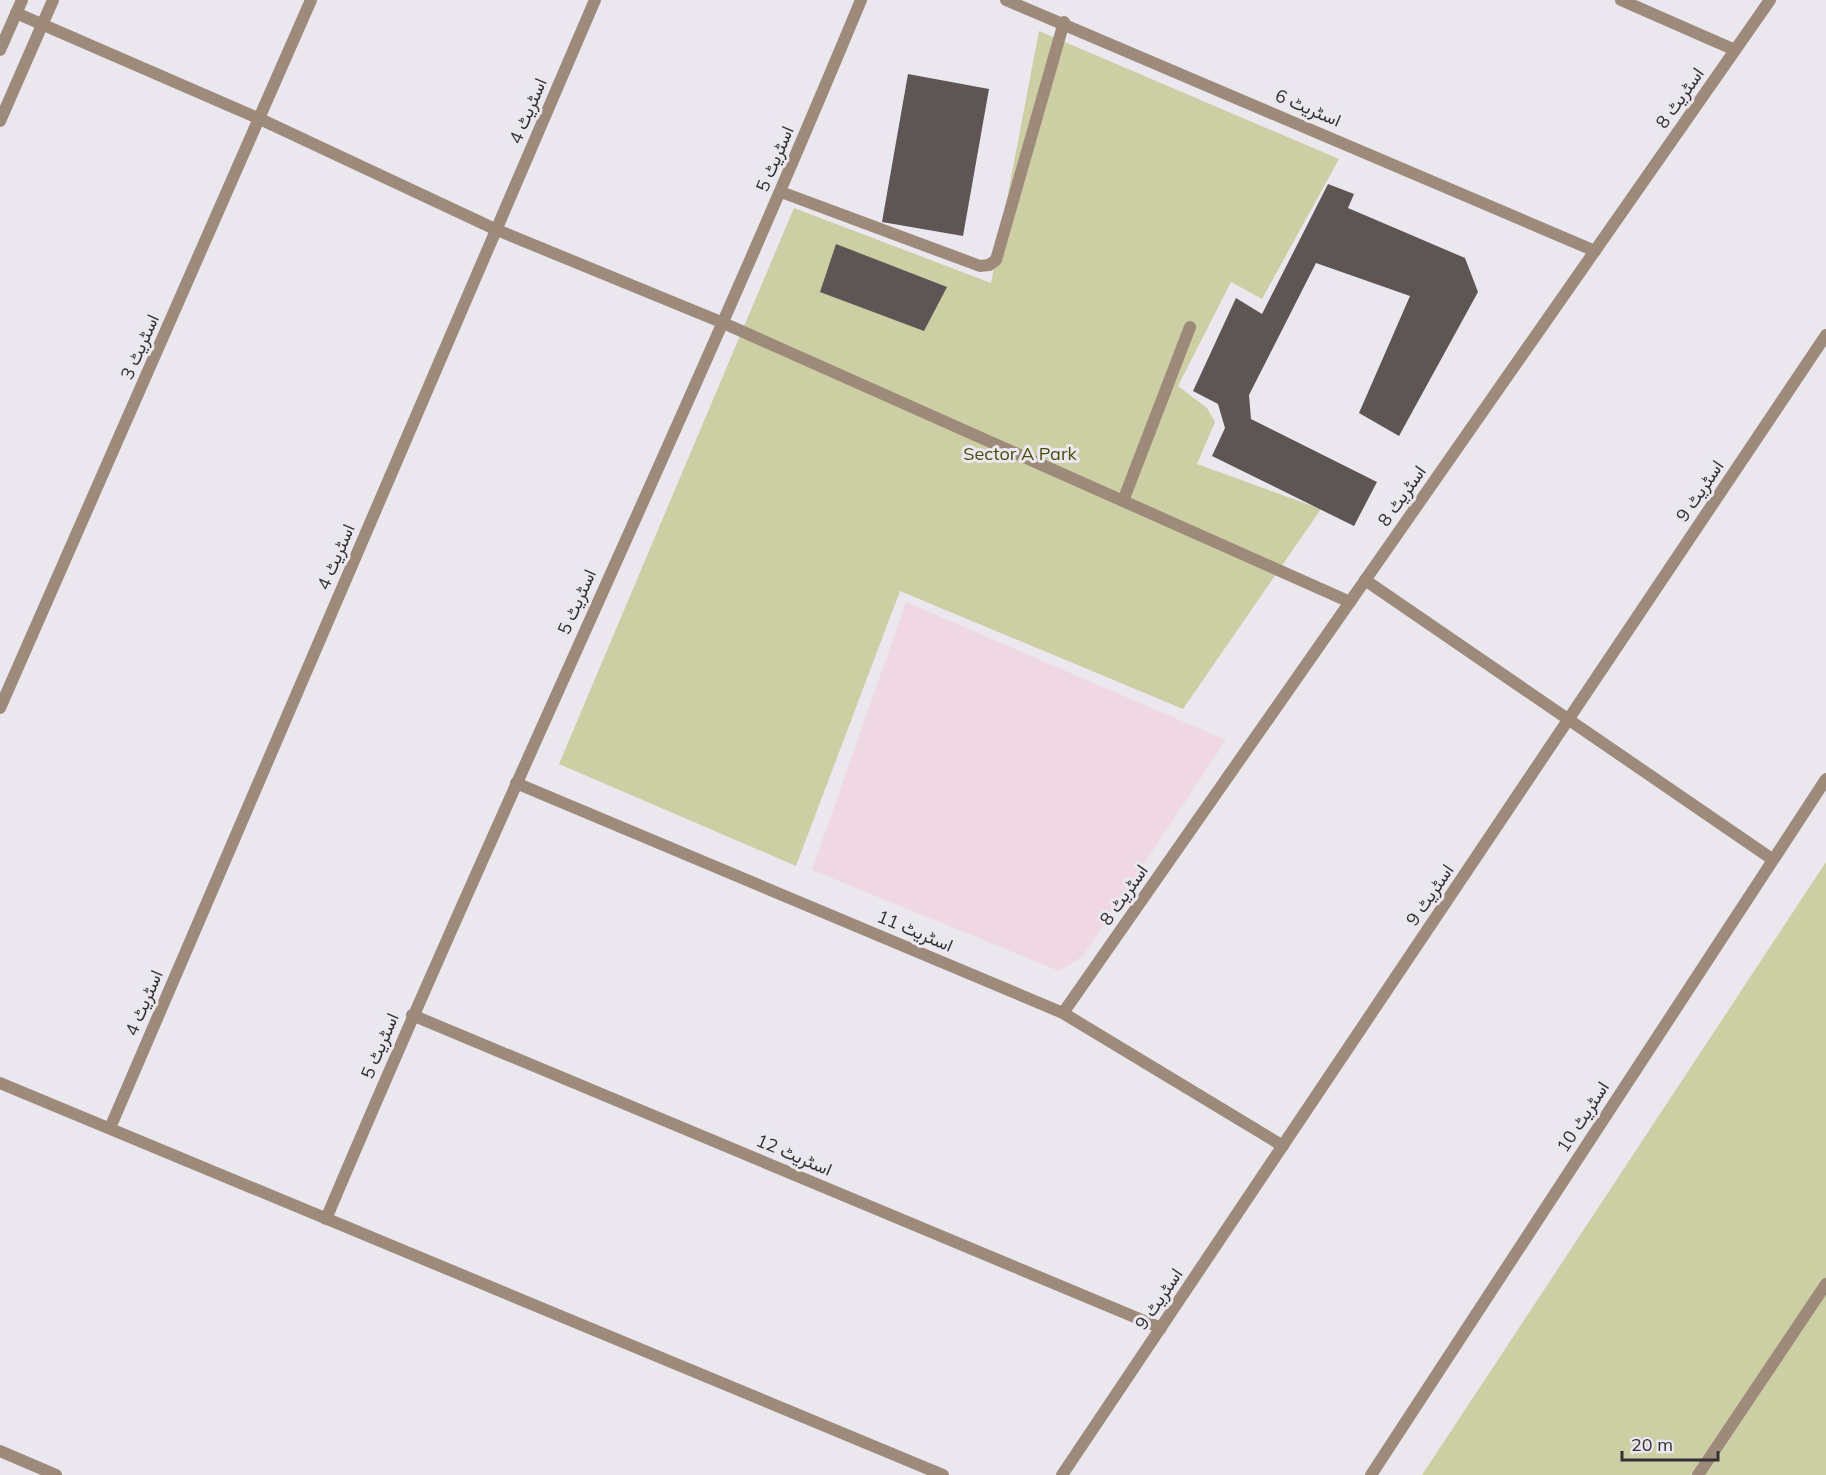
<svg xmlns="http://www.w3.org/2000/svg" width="1826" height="1475" font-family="Mulish,Vazirmatn,sans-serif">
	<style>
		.education { fill: #efd8e4 }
		.green { fill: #cbcfa3 }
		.building { fill: #5e5654 }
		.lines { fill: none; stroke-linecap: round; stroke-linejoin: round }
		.service { stroke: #9e8a7a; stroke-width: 12 }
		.minor { stroke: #9e8a7a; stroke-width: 12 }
		.tertiary { stroke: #9e8a7a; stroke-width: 12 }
		.labels { text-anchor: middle; stroke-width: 6; stroke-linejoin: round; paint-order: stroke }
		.street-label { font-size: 18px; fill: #333134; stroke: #eae7ef }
		.park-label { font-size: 18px; fill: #4a4d0b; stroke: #eae7ef }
	</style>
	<rect width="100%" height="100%" fill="#eae7ef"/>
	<path class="education" d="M906,602L1226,740L1083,956L1059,971L812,870Z"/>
	<g class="green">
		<path d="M1039,31L1339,159L1262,299L1231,282L1178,386L1207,408L1215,422L1197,464L1321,509L1183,709L900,591L796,866L559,764L794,208L991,283Z"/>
		<path d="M1826,862V1475H1422Z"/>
	</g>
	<g class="building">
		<path d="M908,74L989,89L963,236L882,222Z"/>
		<path d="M1328,184L1354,194L1348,208L1465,258L1478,292L1399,436L1359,413L1410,296L1316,263L1249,395L1251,419L1377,482L1354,526L1212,456L1225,428L1218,404L1193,391L1236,298L1262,314Z"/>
		<path d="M836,244L947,287L924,331L820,292Z"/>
	</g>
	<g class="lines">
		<g class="service">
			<path d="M781,192L980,266L989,265L996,260L1064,22"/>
			<path d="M721,322L1350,602"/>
		</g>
		<g class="minor">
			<path d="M1006,0L1595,251"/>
			<path d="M1621,0L1735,50"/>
			<path d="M16,13L260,119L497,230L721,322"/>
			<path d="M0,121L53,0"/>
			<path d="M1123,501L1190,327"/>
			<path d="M1365,580L1772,859"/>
			<path d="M0,708L311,0"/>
			<path d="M516,783L1063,1013L1283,1146"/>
			<path d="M1063,1013L1770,0"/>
			<path d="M412,1015L1161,1328"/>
			<path d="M0,1083L943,1475"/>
			<path d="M110,1128L595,0"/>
			<path d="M326,1219C499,810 691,410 861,0"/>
			<path d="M0,1451L56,1475"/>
			<path d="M1062,1475L1826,335"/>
			<path d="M1371,1475L1826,779"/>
			<path d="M1698,1475L1826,1284"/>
		</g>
		<path class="tertiary" d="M0,50L22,0"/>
	</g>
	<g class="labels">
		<g class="street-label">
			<text transform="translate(1680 98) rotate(-55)" y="6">اسٹریٹ 8</text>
			<text transform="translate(1308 108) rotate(23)" y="6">اسٹریٹ 6</text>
			<text transform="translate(528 111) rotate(-67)" y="6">اسٹریٹ 4</text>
			<text transform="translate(775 159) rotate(-67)" y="6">اسٹریٹ 5</text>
			<text transform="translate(140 347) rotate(-66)" y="6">اسٹریٹ 3</text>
			<text transform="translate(1700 491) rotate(-56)" y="6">اسٹریٹ 9</text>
			<text transform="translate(1402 496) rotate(-55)" y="6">اسٹریٹ 8</text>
			<text transform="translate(336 557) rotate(-67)" y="6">اسٹریٹ 4</text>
			<text transform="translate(577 602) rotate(-66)" y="6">اسٹریٹ 5</text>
			<text transform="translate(1124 895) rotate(-55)" y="6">اسٹریٹ 8</text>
			<text transform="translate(1430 895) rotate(-56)" y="6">اسٹریٹ 9</text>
			<text transform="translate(915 931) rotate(23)" y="6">اسٹریٹ 11</text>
			<text transform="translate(144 1003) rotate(-67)" y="6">اسٹریٹ 4</text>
			<text transform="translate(380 1046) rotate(-67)" y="6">اسٹریٹ 5</text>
			<text transform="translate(1583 1117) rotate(-57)" y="6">اسٹریٹ 10</text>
			<text transform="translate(794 1155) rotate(23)" y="6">اسٹریٹ 12</text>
			<text transform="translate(1159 1299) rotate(-56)" y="6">اسٹریٹ 9</text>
		</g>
		<g class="park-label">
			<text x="1020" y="460">Sector A Park</text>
		</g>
	</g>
	<path d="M1622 1451v9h96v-9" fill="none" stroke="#333134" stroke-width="3"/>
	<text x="1631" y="1451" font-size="18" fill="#333134" stroke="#eae7ef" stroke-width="4.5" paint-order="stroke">20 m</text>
</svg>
